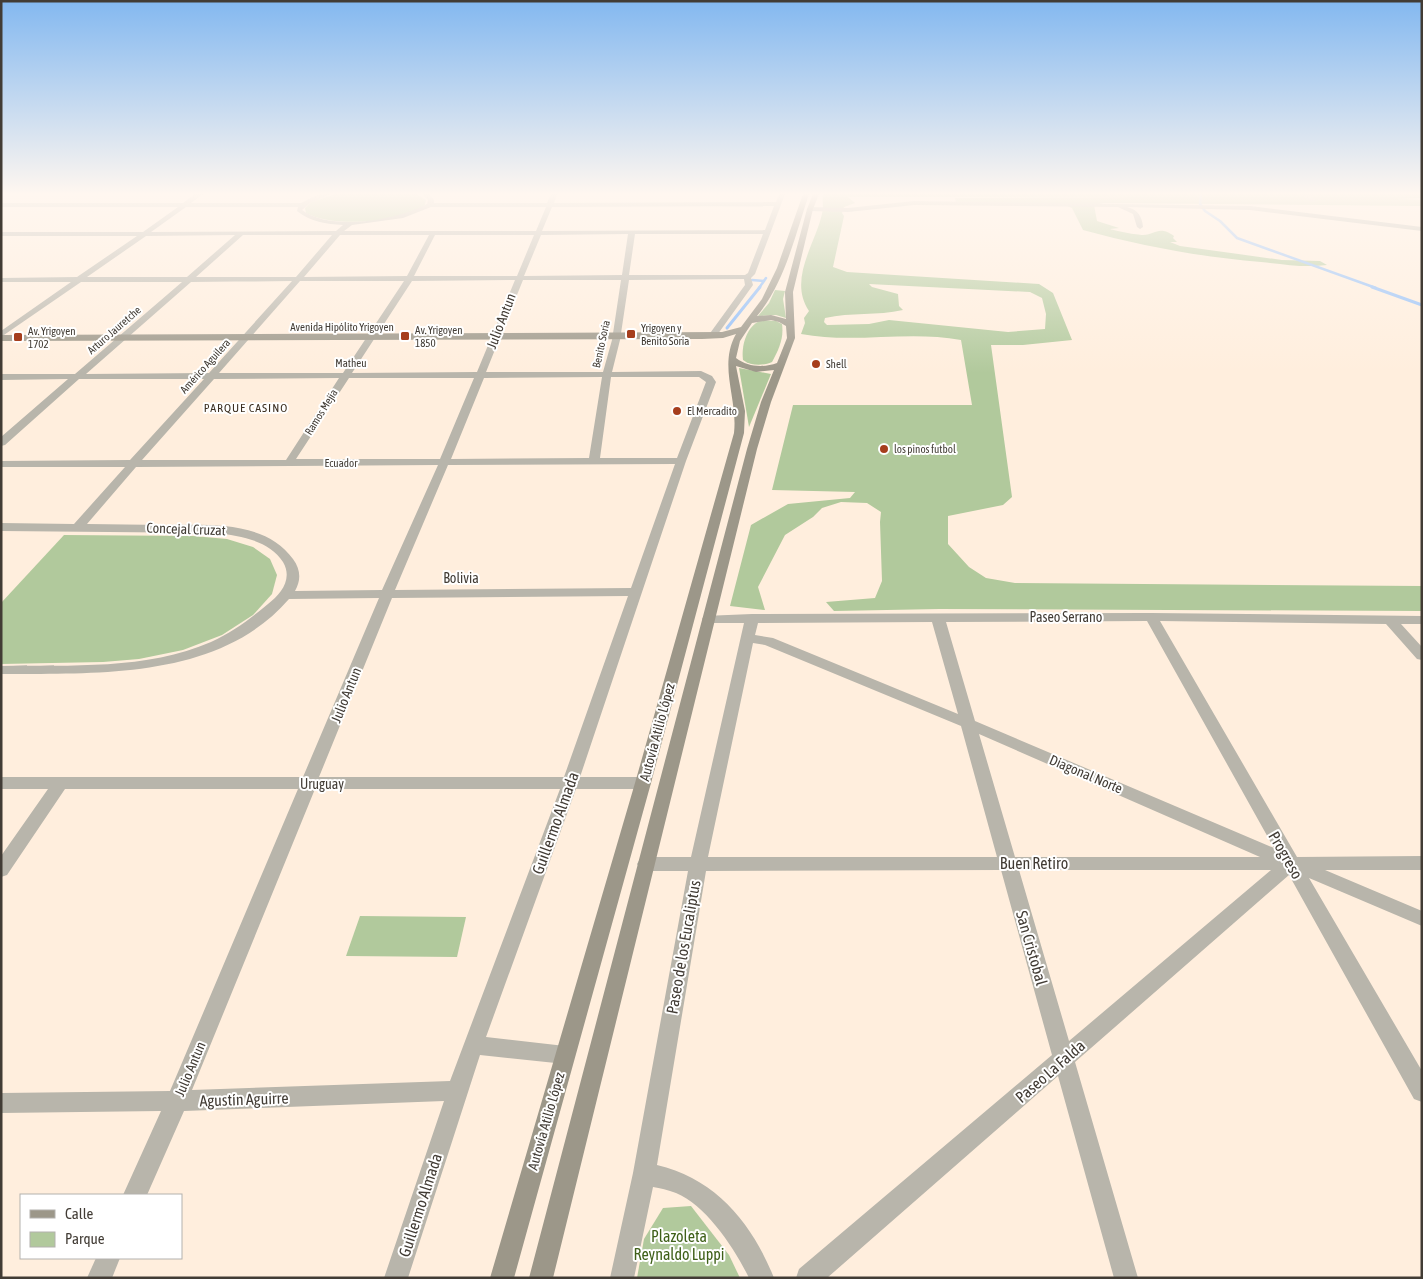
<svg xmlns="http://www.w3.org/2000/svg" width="1423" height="1279" font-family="'Asap Condensed',sans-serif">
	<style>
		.green { fill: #b1c99c; fill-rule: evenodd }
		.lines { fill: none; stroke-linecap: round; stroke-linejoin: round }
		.stream-far1 { stroke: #8dbdfb; stroke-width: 2.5 }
		.stream { stroke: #8dbdfb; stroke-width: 3 }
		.minor { fill: #b8b5ab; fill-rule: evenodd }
		.secondary { fill: #9c9789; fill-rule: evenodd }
		.poi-dot { fill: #a63e1d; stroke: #fff; stroke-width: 2 }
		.labels { text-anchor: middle; stroke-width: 4; stroke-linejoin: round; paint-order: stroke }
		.far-street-label { font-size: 11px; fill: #423c35; stroke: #fff }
		.far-poi-label { font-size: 11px; fill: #423c35; stroke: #fff; text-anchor: start }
		.far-neighbourhood-label { font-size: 12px; letter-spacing: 1px; fill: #3c2f21; stroke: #fff }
		.street-label { font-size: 14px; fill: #423c35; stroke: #fff }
		.near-street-label { font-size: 16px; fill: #423c35; stroke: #fff }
		.near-park-label { font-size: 16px; fill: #3f6019; stroke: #fff }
	</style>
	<rect width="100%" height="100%" fill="#fed"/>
	<g class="green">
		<path d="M335,194H417L426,200L425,205C400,223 333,228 306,213L305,208L311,202Z"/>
		<path d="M823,194H1422V198L1398,199L1422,200V206L1104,203L1094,205L1097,221L1119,228L1110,229C1116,231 1137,235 1143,235C1156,235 1158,225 1174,236L1173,238L1177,242H1170L1180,246L1282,260L1320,261L1327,265C1305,268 1283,264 1261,262C1201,257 1141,246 1083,230L1072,208L1065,205L956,202L955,198L1133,197H848L855,203L844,207L842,213L844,216L833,267L847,272L1039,284L1053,293L1072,340L1023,345H991L1012,497L1003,505L948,516V544L969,567L986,578L1015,583L1422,586V611L939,609L834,611L826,602L875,598L882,581L880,522L881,512L867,503L841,502L822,508L813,517L785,535L758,587L765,610L730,606L751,525L788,504L850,498L855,492L772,490L793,405H972L961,340C908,330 854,344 801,334L805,323L804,318L809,311C788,279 815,245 822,214C824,207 822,201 823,194ZM869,284L1030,292L1042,298L1046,314L1045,329L1008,332L889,320L869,324L827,325L824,322L825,318C851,312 877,316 903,310L899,306L898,294L872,287Z"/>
		<path d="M775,290L785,291L783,299L786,318L776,315L758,316L769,303Z"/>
		<path d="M762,320L776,321L782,324C784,338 779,349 772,362C763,366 751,366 743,360C741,345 747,325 762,320Z"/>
		<path d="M739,368L771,374L749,427Z"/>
		<path d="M64,535L193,536L227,539L253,547L270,559L277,575L272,594L253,615L222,635L183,650L139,659L103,662L1,664V603Z"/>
		<path d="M360,916L466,917L457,957L346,956Z"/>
		<path d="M691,1206L729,1255L740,1278H637L644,1239L663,1208Z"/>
	</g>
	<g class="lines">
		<g class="stream-far1">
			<path d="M1201,194L1200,204L1205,211L1220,221L1237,238L1376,288"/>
			<path d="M752,280L764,281"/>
			<path d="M759,288L766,278"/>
		</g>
		<g class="stream">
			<path d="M1372,287L1422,305"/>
			<path d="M727,328L760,287"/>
		</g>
		<g class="minor">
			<path d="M195,194H203L191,203H301L317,195L331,194L310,203L302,210C331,232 397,220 427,204L428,200L422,194H429L434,200V203H547L551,194H557L554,203L776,202L779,194H785L755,274L751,278L753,285L715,338L708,336L745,285L744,279L629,280L620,340L612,372L701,371L712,376L716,382L686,461L580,777H643L649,779L651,783L649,787L643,789H576L486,1037L565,1046L572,1048L575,1055L572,1062L565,1064L480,1055L408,1278H384L444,1101L184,1111L147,1195H123L161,1111L1,1113V1093L170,1091L298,789H65L7,875L1,877V856L48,789H1V777H303L379,598L289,599C219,680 98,673 1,674V666C70,665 147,670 211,642C233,632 250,619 268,604C281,594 293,579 283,562C269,540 240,536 216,533L1,531V523L74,524L125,467H1V461L130,460L204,379H79L5,445L1,446V437L68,379L1,380V374H75L182,282H81L1,337V331L71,282H1V278L77,277L137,236H1V232H143L178,207H1V203H183ZM774,206L765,230L542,231L552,207ZM186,207H298L297,211C311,222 326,224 343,225L336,231L151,232ZM431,207H546L536,231H344L352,225L403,218ZM628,234L622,275L524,276L541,235ZM635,234H763L748,273L745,275H629ZM235,235L187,277H87L146,236ZM243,235H332L296,277H196ZM340,235H429L407,276L304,277ZM435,235H534L517,276H414ZM515,280L477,372L352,373L412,281ZM523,280H621L612,340L603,372H486ZM292,281L209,373L86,374L191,282ZM300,281H404L343,373H219ZM602,377L589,458L451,459L484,378ZM611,377H699L706,382L677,458H600ZM339,378L286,460H142L214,379ZM349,378H474L440,459H296ZM675,464L631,588L395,590L448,465ZM438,465L382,590L295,591C301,580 301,570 293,559C265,520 207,525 164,525C138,525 113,524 87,524L136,467ZM628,596L564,777H319L392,598ZM315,789H560L450,1081L192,1090Z"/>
			<path d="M1300,194H1308L1316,201L1311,202Z"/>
			<path d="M914,201L1250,206L1422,227V231L1250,210L1127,207C1138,210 1142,216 1143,227L1140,229L1137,227L1133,214L1118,207L914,205L848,212L810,211L807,209L810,207L848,208Z"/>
			<path d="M1151,613L1422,616V624H1401L1422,647V660L1417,659L1386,624L1160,621L1297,857L1422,856V870H1325L1422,911V926L1309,878L1422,1071V1102L1414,1099L1289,875L1075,1062L1138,1278H1114L1058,1076L827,1278H796L799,1269L1052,1055L1001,870L706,871L657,1165C716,1179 752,1223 774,1278H749C735,1249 706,1205 676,1193C668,1190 660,1188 653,1187L634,1278H610L633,1173L688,871H646L640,869L637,864L640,859L646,857H691L744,623H709L704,622L702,619L704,616L752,614ZM1147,621L1274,848L975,721L946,622ZM932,622L958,714L773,638L755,635L758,623ZM753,643L765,645L961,726L997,857H708ZM979,734L1260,857H1015ZM1019,870H1271L1069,1041Z"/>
			<path d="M96,1258H120L112,1278H87Z"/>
		</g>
		<path class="secondary" d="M803,194H809C795,236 785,282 757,316L771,315L786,319L785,292L807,209L813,194H819L813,209L793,292L795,338L771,402L757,449L553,1278H529L747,449L761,402L774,370L756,372L736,366L745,411L744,433L651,783L514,1278H490L635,783L734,433C738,399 718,366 736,334L723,338L702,339L1,341V335L722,332L741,327L762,299L777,268ZM771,320L779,322L786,326L787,338L777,363C763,368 748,367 736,358L740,341L752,323Z"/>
	</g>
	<linearGradient id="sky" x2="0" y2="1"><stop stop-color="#83b8f0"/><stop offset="0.52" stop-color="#fff7f0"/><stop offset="1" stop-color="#fff7f0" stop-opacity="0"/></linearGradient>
	<rect width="1423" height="373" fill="url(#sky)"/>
	<g class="poi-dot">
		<rect x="626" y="329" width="10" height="10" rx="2.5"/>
		<rect x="400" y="331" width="10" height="10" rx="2.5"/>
		<rect x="13" y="332" width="10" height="10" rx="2.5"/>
		<circle cx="816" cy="364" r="5"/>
		<circle cx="677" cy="411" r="5"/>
		<circle cx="884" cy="449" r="5"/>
	</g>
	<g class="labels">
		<g class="far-street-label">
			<text x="342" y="331">Avenida Hipólito Yrigoyen</text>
			<text transform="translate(114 330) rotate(-41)" y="4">Arturo Jauretche</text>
			<text transform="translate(601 344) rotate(-78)" y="4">Benito Soria</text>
			<text x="351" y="367">Matheu</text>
			<text transform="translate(205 366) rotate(-48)" y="4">Américo Aguilera</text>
			<text transform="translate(321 412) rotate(-58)" y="4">Ramos Mejia</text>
			<text x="341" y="467">Ecuador</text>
		</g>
		<g class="far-poi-label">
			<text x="641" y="332">Yrigoyen y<tspan x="641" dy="13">Benito Soria</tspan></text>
			<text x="415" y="334">Av. Yrigoyen<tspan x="415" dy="13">1850</tspan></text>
			<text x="28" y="335">Av. Yrigoyen<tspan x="28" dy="13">1702</tspan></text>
			<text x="826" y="368">Shell</text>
			<text x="687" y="415">El Mercadito</text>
			<text x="894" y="453">los pinos futbol</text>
		</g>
		<g class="far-neighbourhood-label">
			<text x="246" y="412">PARQUE CASINO</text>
		</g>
		<g class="street-label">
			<text transform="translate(501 321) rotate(-69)" y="5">Julio Antun</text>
			<text transform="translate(186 529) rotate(2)" y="5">Concejal Cruzat</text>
			<text x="461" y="583">Bolivia</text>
			<text x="1066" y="622">Paseo Serrano</text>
			<text transform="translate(346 695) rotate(-68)" y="5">Julio Antun</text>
			<text transform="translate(657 732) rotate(-75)" y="5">Autovía Atilio López</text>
			<text transform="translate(1086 774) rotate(23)" y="5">Diagonal Norte</text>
			<text x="322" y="789">Uruguay</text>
			<text transform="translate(190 1069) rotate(-67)" y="5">Julio Antun</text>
			<text transform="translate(546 1121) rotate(-74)" y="5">Autovía Atilio López</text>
		</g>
		<g class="near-street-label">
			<text transform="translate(555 823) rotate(-70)" y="6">Guillermo Almada</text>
			<text transform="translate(1286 855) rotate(60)" y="6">Progreso</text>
			<text x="1034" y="869">Buen Retiro</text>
			<text transform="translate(683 947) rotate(-80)" y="6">Paseo de los Eucaliptus</text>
			<text transform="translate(1032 948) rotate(74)" y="6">San Cristobal</text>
			<text transform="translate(1050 1071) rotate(-41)" y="6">Paseo La Falda</text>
			<text transform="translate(244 1099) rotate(-2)" y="6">Agustín Aguirre</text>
			<text transform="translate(420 1205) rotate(-72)" y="6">Guillermo Almada</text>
		</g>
		<g class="near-park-label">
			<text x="679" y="1242">Plazoleta<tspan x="679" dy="18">Reynaldo Luppi</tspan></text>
		</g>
	</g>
	<rect width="1423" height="1279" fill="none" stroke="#423c35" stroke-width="5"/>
	<rect x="20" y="1194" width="162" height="65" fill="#ffffff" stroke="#b3b1ae"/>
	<rect x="30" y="1210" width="25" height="8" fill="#9c9789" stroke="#b3b1ae"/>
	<text x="65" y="1219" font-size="15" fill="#423c35">Calle</text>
	<rect x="30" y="1232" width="25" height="15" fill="#b1c99c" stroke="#b3b1ae"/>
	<text x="65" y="1244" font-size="15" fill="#423c35">Parque</text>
</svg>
